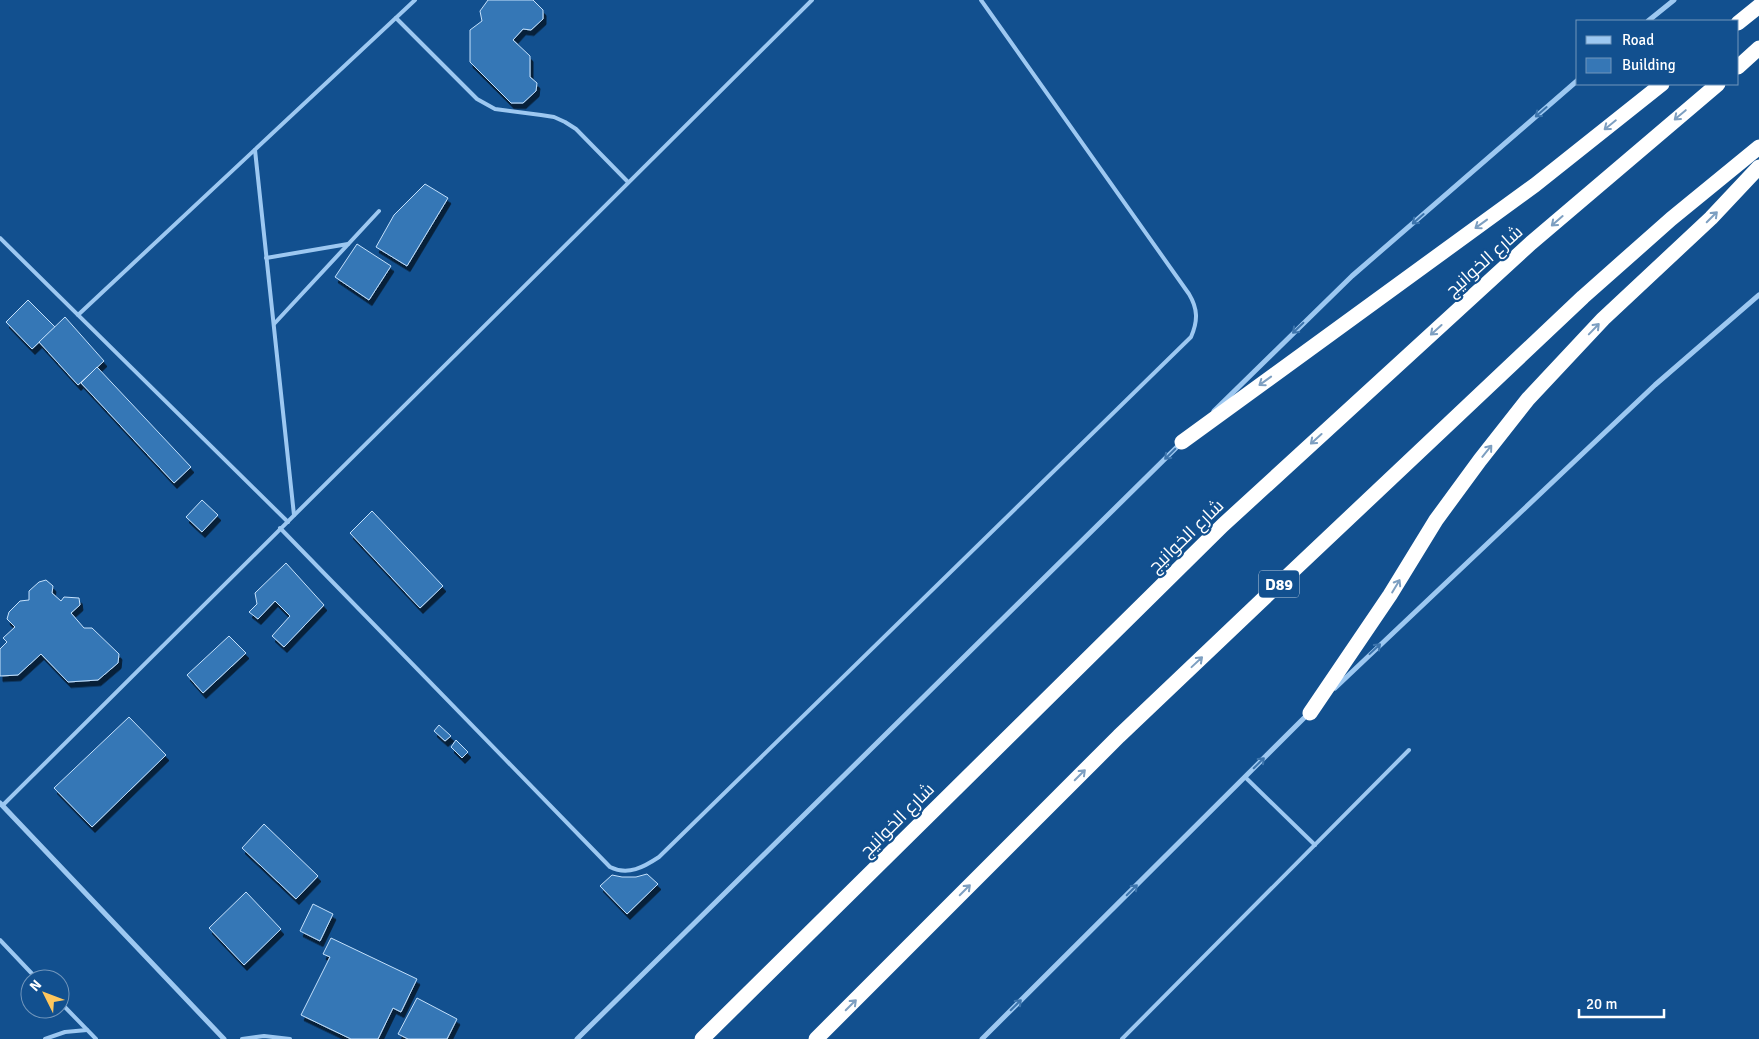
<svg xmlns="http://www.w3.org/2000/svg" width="1759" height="1039" font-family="Signika,Cairo,sans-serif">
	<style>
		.building { fill: #3677b6; stroke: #c4e1fc; filter: url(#shadow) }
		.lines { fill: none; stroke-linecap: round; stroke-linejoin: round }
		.lane { stroke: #9dc8f1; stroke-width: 4 }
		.street { stroke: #9dc8f1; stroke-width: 5 }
		.highway { stroke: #fff; stroke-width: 15 }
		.oneway { stroke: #3c74ac }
		.oneway2 { stroke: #7d9fc1 }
		.labels { text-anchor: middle; stroke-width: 4.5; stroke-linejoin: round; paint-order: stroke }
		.shield { fill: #12508f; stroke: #b8cadd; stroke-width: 1 }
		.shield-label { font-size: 16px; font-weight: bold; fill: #fff }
		.street-label { font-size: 18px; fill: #fff; stroke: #12508f }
	</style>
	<defs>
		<filter id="shadow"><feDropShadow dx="3" dy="5.5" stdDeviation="0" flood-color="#0009"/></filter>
	</defs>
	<rect width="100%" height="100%" fill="#12508f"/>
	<g class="building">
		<path d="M488,0H533L543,10V19L531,30L523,29L513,40L530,56V77L537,83L536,91L523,103H511L470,62V30L482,21L480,11Z"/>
		<path d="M425,184L448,198L407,266L376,247L394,215Z"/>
		<path d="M357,244L391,266L369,300L335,277Z"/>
		<path d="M28,300L55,327L32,349L6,322Z"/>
		<path d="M65,317L104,361L78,385L39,342Z"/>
		<path d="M97,367L191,467L174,483L81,383Z"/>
		<path d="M202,500L218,515L202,532L186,517Z"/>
		<path d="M372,511L443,586L420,608L350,533Z"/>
		<path d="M286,563L324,605L284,647L272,636L290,616L275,601L258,619L249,612L257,604L255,593Z"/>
		<path d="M46,580L53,586L52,593L61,601L64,597L79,598L80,605L71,613L84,628H92L119,654L118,663L98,680L68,682L41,654L18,675L0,676V649L7,642L3,638L15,627L7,619L9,612L20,601L29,600V591L39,582Z"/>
		<path d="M229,636L246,653L203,693L187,675Z"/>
		<path d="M129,717L166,755L92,827L54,788Z"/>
		<path d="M439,725L451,736L445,741L434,731Z"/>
		<path d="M456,740L468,752L462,758L451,747Z"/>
		<path d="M264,824L318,876L296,899L242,848Z"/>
		<path d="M647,874L658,884L627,914L600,886L612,875L622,877H636Z"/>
		<path d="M246,892L281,929L244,965L209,928Z"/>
		<path d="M313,904L333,914L320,941L300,931Z"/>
		<path d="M331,938L417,979L401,1012L393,1008L378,1039H351L301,1015L330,957L323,954Z"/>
		<path d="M417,998L457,1019L447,1039H408L398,1034Z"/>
	</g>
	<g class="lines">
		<g class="lane">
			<path d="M396,18L477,99L495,109L541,115L554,117L565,122L576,129L628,182"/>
			<path d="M255,150L294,515"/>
			<path d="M0,238L288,522"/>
			<path d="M266,258L348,244"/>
			<path d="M78,315L415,0"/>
			<path d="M274,324L379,211"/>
			<path d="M280,528L610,867C628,876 644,867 659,857L1191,337C1198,321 1198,309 1189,294L981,0"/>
			<path d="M1245,777L1315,845"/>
			<path d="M3,805L812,0"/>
			<path d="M0,940L37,979"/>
			<path d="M60,1002L96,1039"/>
			<path d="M45,1039L65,1032L87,1030"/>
			<path d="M242,1039L264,1036L290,1039"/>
			<path d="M1122,1039L1409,750"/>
		</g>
		<g class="street">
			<path d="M1648,21L1674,0"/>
			<path d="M1214,411L1352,276L1578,80"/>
			<path d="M1335,688L1655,385L1759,295"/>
			<path d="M0,803L224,1039"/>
			<path d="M577,1039L1181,443"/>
			<path d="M982,1039L1309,713"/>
		</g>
		<g class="highway">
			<path d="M1738,23L1759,6"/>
			<path d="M1738,67L1759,48"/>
			<path d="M1182,442L1535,185L1662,84"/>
			<path d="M1310,713L1390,595L1436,520L1480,460L1528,399L1603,319L1711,218L1759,167"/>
			<path d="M702,1039L1223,525L1531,243L1718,84"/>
			<path d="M816,1039L1119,736L1261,601L1583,297L1671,219L1759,147"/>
		</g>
	</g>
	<defs><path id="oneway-shaft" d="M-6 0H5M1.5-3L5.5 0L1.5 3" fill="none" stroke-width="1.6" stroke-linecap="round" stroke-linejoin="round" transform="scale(1.25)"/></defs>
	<g class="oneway">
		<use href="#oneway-shaft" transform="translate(1541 112) rotate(139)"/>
		<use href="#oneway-shaft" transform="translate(1418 219) rotate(139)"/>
		<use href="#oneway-shaft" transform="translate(1298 328) rotate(136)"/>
		<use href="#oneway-shaft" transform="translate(1170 454) rotate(135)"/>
		<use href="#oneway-shaft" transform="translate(1375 649) rotate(-43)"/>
		<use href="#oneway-shaft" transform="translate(1259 763) rotate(-45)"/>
		<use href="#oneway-shaft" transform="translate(1132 890) rotate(-45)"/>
		<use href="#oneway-shaft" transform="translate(1016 1005) rotate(-45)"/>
	</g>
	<g class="oneway2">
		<use href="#oneway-shaft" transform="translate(1680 115) rotate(140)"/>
		<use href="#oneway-shaft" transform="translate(1610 125) rotate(141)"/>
		<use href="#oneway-shaft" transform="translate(1712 217) rotate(-45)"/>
		<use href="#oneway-shaft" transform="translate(1557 221) rotate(139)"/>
		<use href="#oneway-shaft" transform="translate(1481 224) rotate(144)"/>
		<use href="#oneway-shaft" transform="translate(1594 329) rotate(-46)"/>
		<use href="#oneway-shaft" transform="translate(1436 330) rotate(138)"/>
		<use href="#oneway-shaft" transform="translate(1265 381) rotate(144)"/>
		<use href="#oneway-shaft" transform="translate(1316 439) rotate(138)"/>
		<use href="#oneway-shaft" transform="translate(1487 451) rotate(-51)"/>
		<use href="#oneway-shaft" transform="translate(1396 586) rotate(-59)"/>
		<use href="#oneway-shaft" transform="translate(1197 662) rotate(-43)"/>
		<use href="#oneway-shaft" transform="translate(1080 775) rotate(-45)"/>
		<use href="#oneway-shaft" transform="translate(965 890) rotate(-45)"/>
		<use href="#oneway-shaft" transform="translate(851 1005) rotate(-45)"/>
	</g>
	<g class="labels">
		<rect class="shield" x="1259" y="570.5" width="40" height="27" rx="4"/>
		<g class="shield-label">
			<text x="1279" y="590">D89</text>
		</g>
		<g class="street-label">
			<text transform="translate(1484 261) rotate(-42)" y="6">شارع الخوانيج</text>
			<text transform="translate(1186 536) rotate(-44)" y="6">شارع الخوانيج</text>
			<text transform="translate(897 820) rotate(-45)" y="6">شارع الخوانيج</text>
		</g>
	</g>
	<rect x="1576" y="20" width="162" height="65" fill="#12508f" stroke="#7196bc"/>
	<rect x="1586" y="36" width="25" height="8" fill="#9dc8f1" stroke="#7196bc"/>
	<text x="1622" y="45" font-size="15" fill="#ffffff">Road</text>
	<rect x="1586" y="58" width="25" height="15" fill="#3677b6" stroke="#7196bc"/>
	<text x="1622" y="70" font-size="15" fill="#ffffff">Building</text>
	<g transform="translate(45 994) rotate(312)"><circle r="24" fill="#12508f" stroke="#7196bc"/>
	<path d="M0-4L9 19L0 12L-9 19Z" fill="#ffc75d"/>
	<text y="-8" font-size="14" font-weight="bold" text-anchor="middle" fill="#ffffff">N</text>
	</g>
	<path d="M1579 1009v8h85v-8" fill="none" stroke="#ffffff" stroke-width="2.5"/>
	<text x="1586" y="1009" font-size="15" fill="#ffffff" stroke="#12508f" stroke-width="4" paint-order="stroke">20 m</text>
</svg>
